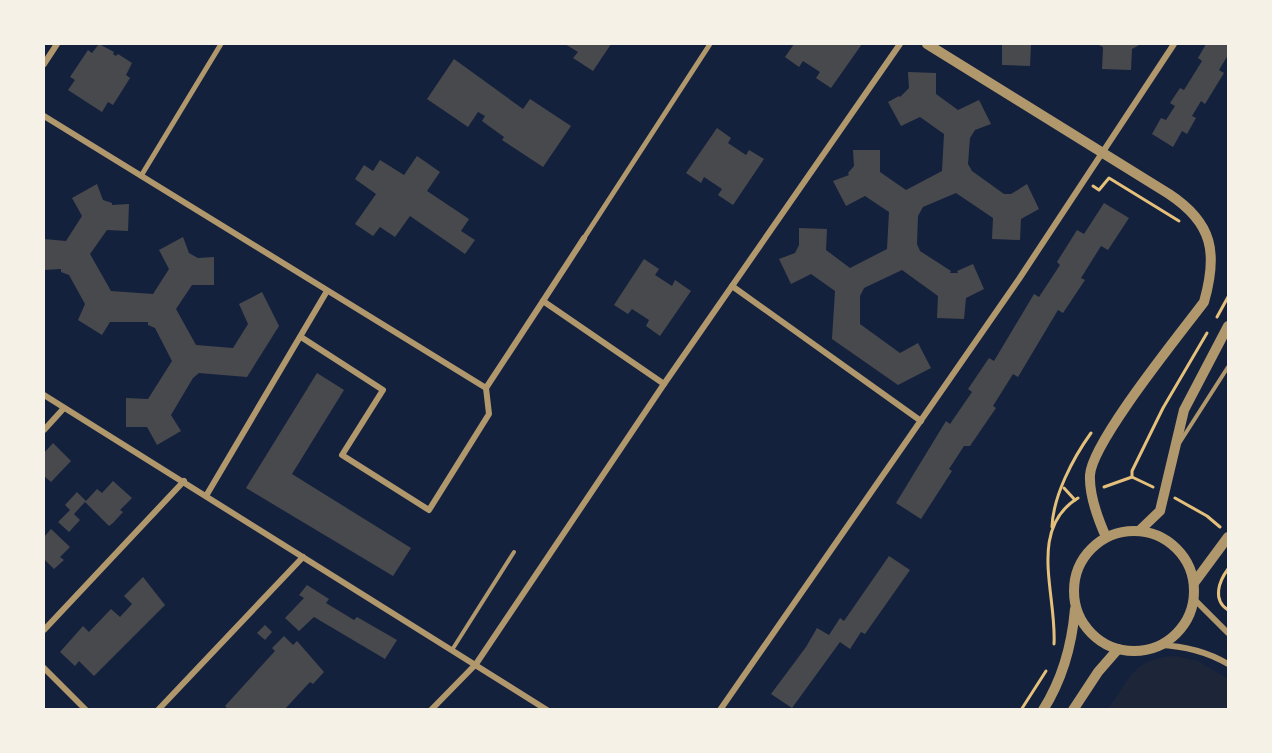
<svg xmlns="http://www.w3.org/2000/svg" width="1272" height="753" font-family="'Nunito Sans',sans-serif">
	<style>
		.green { fill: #1d2539 }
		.building { fill: #48494c }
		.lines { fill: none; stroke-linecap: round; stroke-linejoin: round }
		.path { stroke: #e5c07b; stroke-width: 3 }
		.service { stroke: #b1986c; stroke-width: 4 }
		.pedestrian { stroke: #b1986c; stroke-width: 5 }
		.minor { stroke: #b1986c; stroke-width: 6 }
		.tertiary { stroke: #b1986c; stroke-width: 10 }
	</style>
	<rect width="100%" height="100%" fill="#14213d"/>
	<path class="green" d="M1175,656L1198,661L1228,679V709H1108C1131,677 1133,659 1175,656Z"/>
	<g class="building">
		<path d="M99,44L114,52L113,54L116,56L118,54L132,63L126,75L130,78L113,105L108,102L102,112L68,90L75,80L70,77L88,50L92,53Z"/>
		<path d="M565,44H611L593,71L573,58L578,52Z"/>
		<path d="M794,44H862L831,88L816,78L820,72L803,61L799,67L785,57Z"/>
		<path d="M1002,44H1031L1030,66L1002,65Z"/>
		<path d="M1097,44H1141L1132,49L1131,70L1102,69L1103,47Z"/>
		<path d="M1206,44H1228V55L1219,70L1224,73L1205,104L1201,101L1192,116L1196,118L1187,134L1182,131L1173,147L1152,134L1161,118L1166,120L1175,106L1170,103L1180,88L1184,90L1202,61L1198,58Z"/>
		<path d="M454,59L523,109L530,99L571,126L543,167L502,140L504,137L482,121L485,116L478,112L468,127L427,99Z"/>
		<path d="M908,72L936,73V94L958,110L979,100L991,124L975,130L970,138L968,164L972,171L1004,194H1011L1027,184L1039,209L1021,219L1020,240L992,239L993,218L956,193L923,207L918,216L917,244L920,251L951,271L950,273H958L957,271L973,264L984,289L966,298L964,319L937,318L938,296L902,270L864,288L860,296V324L900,353L918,343L931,368L898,385L832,339L835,291L811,274L791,284L779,259L795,253L799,245V228L827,229L826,250L850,268L887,249L889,212L865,196L846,206L833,181L849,175L848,173L854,166L853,150H880V172L906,190L942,171L944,134L920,117L901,126L888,102L899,96L900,97L909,88Z"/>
		<path d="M717,128L731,138L728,143L746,155L749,150L764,159L733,205L718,195L722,189L704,177L701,183L686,173Z"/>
		<path d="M417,156L440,172L427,191L469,219L461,231L475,240L465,254L410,216L395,237L380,227L373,236L355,224L376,194L355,179L364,165L373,171L380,160L404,175Z"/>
		<path d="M97,184L103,200L112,203V205L129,204L128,231L107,230L90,254L111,291L153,294L169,269L159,250L183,237L189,253L198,258L214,257V285H192L176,309L196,345L233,348L248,324L239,304L262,292L279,326L247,377L199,373L193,378L171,415L181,431L157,445L147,427H126V398L148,399L172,361L155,328L148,325V322H110L102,335L78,320L85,304L69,275L61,272V269L44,270V239L66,241L82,216L72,198Z"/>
		<path d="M1104,203L1129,218L1108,250L1101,246L1081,278L1085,280L1063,313L1058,310L1018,377L1013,374L993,406L996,408L970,446H964L949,469L952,471L921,519L896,503L946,421L950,424L972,392L968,389L989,358L994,361L1034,294L1039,297L1060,265L1057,262L1077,230L1084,234Z"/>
		<path d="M644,259L659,269L655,275L672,286L675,280L691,291L660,336L646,326L649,320L632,309L628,314L614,305Z"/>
		<path d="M317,373L344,390L292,474L411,548L393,576L246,488Z"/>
		<path d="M53,443L71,461L51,482L44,476V453Z"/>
		<path d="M113,481L132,498L120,510L123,512L113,523L109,526L85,502L74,514L80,520L69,532L58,522L70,510L65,505L77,492L86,501L97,489L102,493Z"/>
		<path d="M51,529L70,547L60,557L64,560L54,569L44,559V537Z"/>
		<path d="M889,556L910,570L865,634L861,632L850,649L840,642L792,708L771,694L806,647L817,628L829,635L840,618L844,621Z"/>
		<path d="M143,577L165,605L94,676L79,661L75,666L60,652L83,626L89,632L111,609L120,617L132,604L124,596Z"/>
		<path d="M307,585L329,599L326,603L354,620L357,617L397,640L385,659L314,617L299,631L285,618L304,598L299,595Z"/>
		<path d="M265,625L272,632L265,640L257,633Z"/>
		<path d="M284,636L293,645L297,641L324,672L313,684L310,682L284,710H229L225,706L275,651L272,648Z"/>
	</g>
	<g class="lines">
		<g class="path">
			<path d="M1093,186L1099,190L1109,178L1179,221"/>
			<path d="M1217,317L1228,297"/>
			<path d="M1132,477V471L1163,408L1207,333"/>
			<path d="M1104,487L1132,477L1153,487"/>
			<path d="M1064,488L1075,500"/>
			<path d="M1175,498L1207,516L1220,527"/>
			<path d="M1052,527C1053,496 1073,458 1091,433"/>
			<path d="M1228,569C1219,581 1212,600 1228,610"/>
			<path d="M1054,644C1057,595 1027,529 1078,498"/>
			<path d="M1021,710L1046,671"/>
		</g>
		<g class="service">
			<path d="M1180,442L1228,367"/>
			<path d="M452,650L514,552"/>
		</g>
		<g class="pedestrian">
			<path d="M141,176L221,44"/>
			<path d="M584,238L710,44"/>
		</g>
		<g class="minor">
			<path d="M44,64L57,44"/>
			<path d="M44,116L486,388L543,301L664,384"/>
			<path d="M732,286L921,421"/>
			<path d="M543,301L584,238"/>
			<path d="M301,337L383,390L342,455L429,510L489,414L486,388"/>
			<path d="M44,395L547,710"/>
			<path d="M44,430L64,408"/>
			<path d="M206,496L327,291"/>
			<path d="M1193,598L1228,633"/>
			<path d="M44,630L184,481"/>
			<path d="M1159,645C1185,646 1206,651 1228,664"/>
			<path d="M44,668L86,710"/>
			<path d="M158,710L303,557"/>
			<path d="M431,710L476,664L664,384L900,44"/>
			<path d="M720,710L1019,279L1174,44"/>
		</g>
		<g class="tertiary">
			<path d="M927,44L1169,194C1213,223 1218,253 1204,302C1180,334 1092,442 1090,475C1089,495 1098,519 1106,537"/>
			<path d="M1139,531L1160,511L1184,410L1228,326"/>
			<circle cx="1134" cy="591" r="60"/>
			<path d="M1194,583L1228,537"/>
			<path d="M1043,710C1062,680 1072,644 1075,609"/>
			<path d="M1073,710L1098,672L1118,649"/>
		</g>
	</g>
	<rect width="1272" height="753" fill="none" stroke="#f6f1e7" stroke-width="90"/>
</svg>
